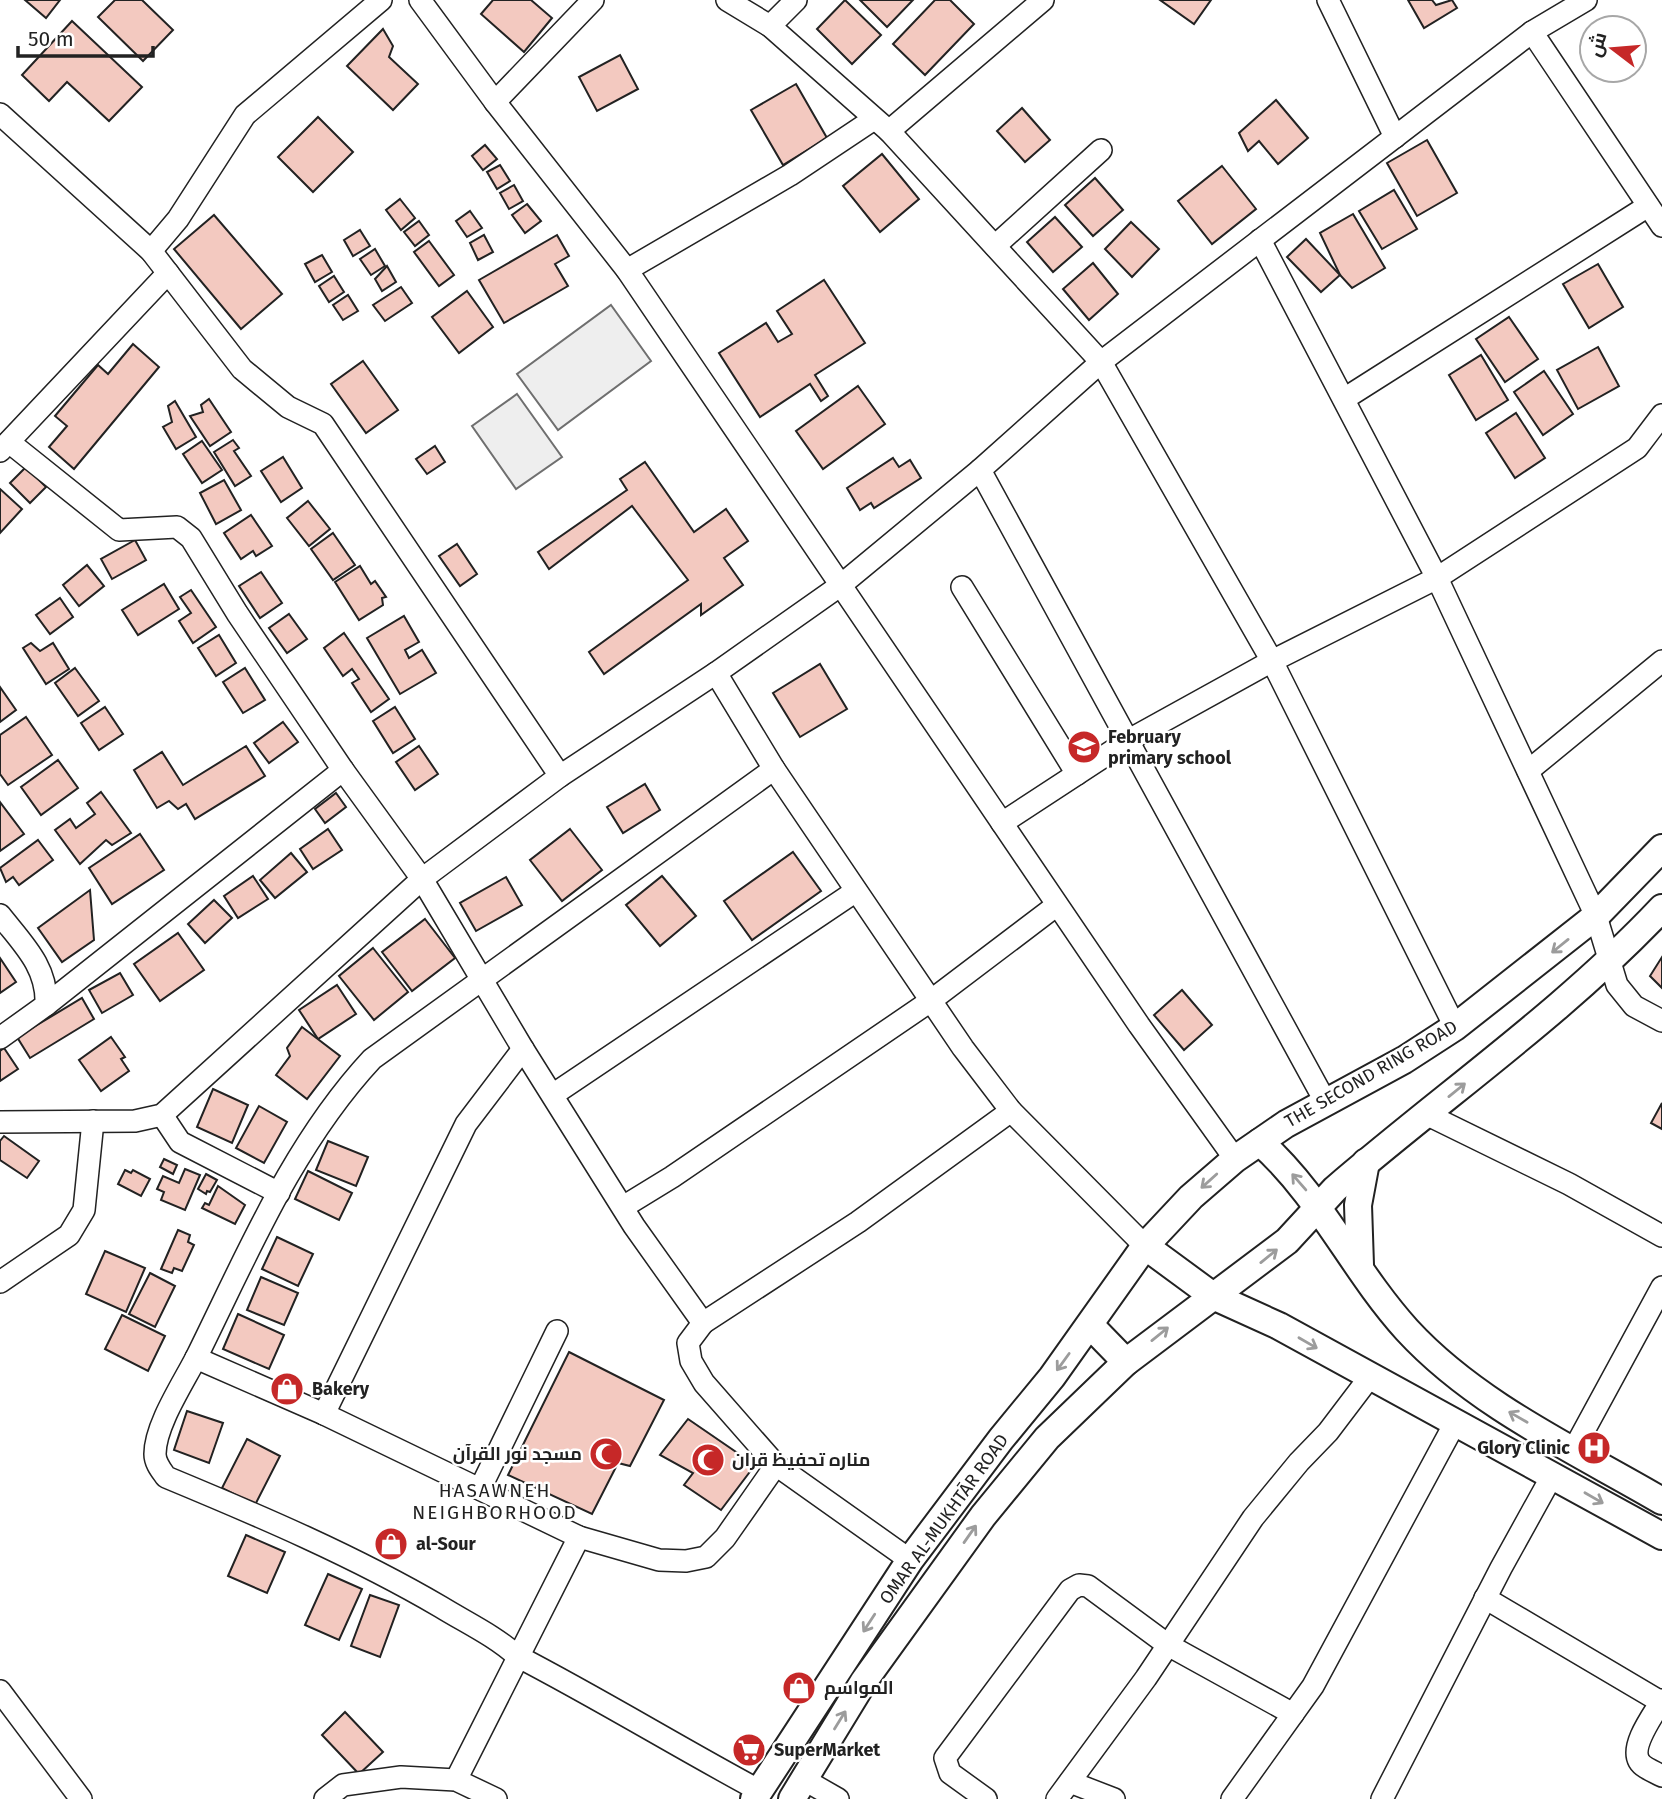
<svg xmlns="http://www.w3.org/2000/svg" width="1662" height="1799" font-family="'Fira Sans',Cairo,sans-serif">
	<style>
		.green { fill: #eee; stroke: #6f6f6f; stroke-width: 2 }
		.building { fill: #f3c9c0; stroke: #222; stroke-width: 2 }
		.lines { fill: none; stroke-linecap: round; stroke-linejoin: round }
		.minor-casing { stroke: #222; stroke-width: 24 }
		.major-casing { stroke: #222; stroke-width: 30 }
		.minor { stroke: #fff; stroke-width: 21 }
		.major { stroke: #fff; stroke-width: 26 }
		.oneway { stroke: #9c9c9c }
		.labels { text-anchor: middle; stroke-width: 5; stroke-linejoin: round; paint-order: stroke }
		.poi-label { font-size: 18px; font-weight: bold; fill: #222; stroke: #fff; text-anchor: start }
		.street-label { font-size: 18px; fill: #222; stroke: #fff }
		.neighbourhood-label { font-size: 19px; letter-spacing: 2px; fill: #222; stroke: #fff }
	</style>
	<rect width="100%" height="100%" fill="#fff"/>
	<g class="green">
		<path d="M611,305L651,361L558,430L517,374Z"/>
		<path d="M517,394L562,457L516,489L472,426Z"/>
	</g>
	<g class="building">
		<path d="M25,0H60L46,18Z"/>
		<path d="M115,0H142L173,30L143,61L98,17Z"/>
		<path d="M493,0H531L552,18L524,52L481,14Z"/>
		<path d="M845,0L881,35L852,64L817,29Z"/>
		<path d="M860,0H913L887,27Z"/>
		<path d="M935,0H950L974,24L925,75L893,44Z"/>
		<path d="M1160,0H1211L1194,24Z"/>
		<path d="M1408,0H1432L1436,5L1452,0L1457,8L1424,28Z"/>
		<path d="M72,21L142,87L109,121L67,82L49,101L22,75Z"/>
		<path d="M383,29L393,46L389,57L418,84L393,110L347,66Z"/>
		<path d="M620,55L638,89L597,111L579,77Z"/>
		<path d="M796,84L827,138L783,165L751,110Z"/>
		<path d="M1276,100L1308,138L1278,164L1259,141L1248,151L1239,133Z"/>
		<path d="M1022,108L1050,140L1025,162L997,131Z"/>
		<path d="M318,117L353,152L313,192L278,157Z"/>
		<path d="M1427,140L1457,193L1417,216L1387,163Z"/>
		<path d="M485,145L497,159L483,170L472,156Z"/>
		<path d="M882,154L919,199L880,232L843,186Z"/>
		<path d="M500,165L510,181L497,189L487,172Z"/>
		<path d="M1222,166L1256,209L1212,244L1178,201Z"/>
		<path d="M1095,178L1123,210L1093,236L1065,205Z"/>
		<path d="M514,185L523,201L509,209L500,193Z"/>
		<path d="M1394,190L1417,229L1382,249L1359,211Z"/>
		<path d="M400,199L415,218L401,230L386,210Z"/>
		<path d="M527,204L541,221L525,233L512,215Z"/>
		<path d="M470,211L482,228L467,237L456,221Z"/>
		<path d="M1353,214L1385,268L1352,288L1340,275L1320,233Z"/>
		<path d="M214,215L282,294L241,329L174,249Z"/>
		<path d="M1055,217L1082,247L1053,272L1027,242Z"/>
		<path d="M419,221L429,235L415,246L404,232Z"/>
		<path d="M1131,222L1159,249L1132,277L1105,249Z"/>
		<path d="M360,230L370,246L353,256L344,240Z"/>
		<path d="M484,235L493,252L478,260L470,243Z"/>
		<path d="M557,235L569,256L555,264L568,286L504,323L479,280Z"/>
		<path d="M1306,239L1340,275L1321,292L1287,257Z"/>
		<path d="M429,241L454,275L439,286L414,252Z"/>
		<path d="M375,249L385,266L371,275L360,259Z"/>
		<path d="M322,255L332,272L315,282L305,264Z"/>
		<path d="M1093,263L1118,294L1089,320L1063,289Z"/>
		<path d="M1598,264L1623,307L1589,328L1563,284Z"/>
		<path d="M387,266L396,282L382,291L375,279Z"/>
		<path d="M334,276L344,292L329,302L319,286Z"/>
		<path d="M824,280L865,343L815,375L828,396L821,401L810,384L760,417L719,353L766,323L778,342L792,334L777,311Z"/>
		<path d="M401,287L412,303L385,321L373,305Z"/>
		<path d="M467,291L493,327L459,353L432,317Z"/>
		<path d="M348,295L358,311L343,320L333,305Z"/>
		<path d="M1509,317L1538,359L1505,382L1476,339Z"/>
		<path d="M133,344L159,367L74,469L49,447L67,426L55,416L98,365L108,374Z"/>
		<path d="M1598,347L1619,386L1578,409L1557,370Z"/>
		<path d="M1481,355L1508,400L1476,420L1449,375Z"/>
		<path d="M363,361L398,410L366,433L331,384Z"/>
		<path d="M1544,371L1573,414L1543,435L1514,392Z"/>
		<path d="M858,386L885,424L823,469L796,431Z"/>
		<path d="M209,399L231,432L210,446L190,416L203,412L201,405Z"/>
		<path d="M175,401L196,437L176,449L163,427L172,422L168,406Z"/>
		<path d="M1516,413L1545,458L1515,478L1486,433Z"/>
		<path d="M233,440L239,448L234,451L251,476L235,486L214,452Z"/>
		<path d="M202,441L222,470L202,483L183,454Z"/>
		<path d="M435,446L445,462L427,474L416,459Z"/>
		<path d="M283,457L302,488L281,502L261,471Z"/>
		<path d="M893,458L899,467L910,460L921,478L874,508L871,503L860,510L847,488Z"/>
		<path d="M645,462L694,532L726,509L748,541L724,558L743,585L701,615V604L604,674L589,652L688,580L632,506L549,569L538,552L627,490L620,479Z"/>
		<path d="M26,467L46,487L30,503L10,483Z"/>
		<path d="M224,480L241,510L216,524L200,493Z"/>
		<path d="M0,489L22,509L0,533Z"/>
		<path d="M308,501L330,529L309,546L287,518Z"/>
		<path d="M251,515L272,546L256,556L253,551L241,559L224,533Z"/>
		<path d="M333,533L355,565L333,580L311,549Z"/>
		<path d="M135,540L146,560L112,579L101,559Z"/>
		<path d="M457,544L477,574L460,586L439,556Z"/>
		<path d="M87,565L104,586L79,606L63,585Z"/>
		<path d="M360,566L371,584L375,581L386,597L382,598L383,605L359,620L335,582Z"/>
		<path d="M261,572L282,603L260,618L239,586Z"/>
		<path d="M164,584L179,609L138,635L122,610Z"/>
		<path d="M191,590L216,627L193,643L179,621L191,613L180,597Z"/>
		<path d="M60,598L73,617L50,634L36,615Z"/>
		<path d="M289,614L307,639L287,653L269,628Z"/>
		<path d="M404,616L419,642L405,650L409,658L422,650L436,673L400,694L367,638Z"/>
		<path d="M344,633L389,699L371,712L352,683L359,679L352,669L343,676L324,648Z"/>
		<path d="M219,635L236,663L216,676L198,648Z"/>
		<path d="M31,643L40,651L53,643L69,669L46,684L23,648Z"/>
		<path d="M820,664L847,709L800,737L773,693Z"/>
		<path d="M75,668L99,701L78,716L55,683Z"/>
		<path d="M245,668L265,700L243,713L223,682Z"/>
		<path d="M0,687L16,710L0,722Z"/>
		<path d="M105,707L123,734L99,750L81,723Z"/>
		<path d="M395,707L415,739L393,753L373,721Z"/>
		<path d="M26,717L52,755L8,785L0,774V735Z"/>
		<path d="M283,722L298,742L269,763L254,743Z"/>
		<path d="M246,746L265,776L195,819L186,804L178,809L169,801L157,808L134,770L162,752L183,785Z"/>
		<path d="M419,746L438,774L415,790L396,762Z"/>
		<path d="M58,760L78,788L41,815L21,787Z"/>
		<path d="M645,784L660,810L623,833L607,807Z"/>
		<path d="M101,792L131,833L112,845L106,840L80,864L55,830L70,819L76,828L95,814L87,803Z"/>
		<path d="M336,793L346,807L325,823L315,809Z"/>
		<path d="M0,802L24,834L0,851Z"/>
		<path d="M328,829L342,850L313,869L300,849Z"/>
		<path d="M570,829L602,870L562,901L530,860Z"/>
		<path d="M140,834L164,870L112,904L89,868Z"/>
		<path d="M38,840L53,860L19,885L13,877L6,882L0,868Z"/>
		<path d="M793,852L821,891L752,940L724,901Z"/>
		<path d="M291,853L307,872L275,898L260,880Z"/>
		<path d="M253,876L268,899L238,918L224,896Z"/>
		<path d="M662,876L696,916L660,946L626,905Z"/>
		<path d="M506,877L522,905L476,931L460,903Z"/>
		<path d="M90,890L94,940L62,962L38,928Z"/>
		<path d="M214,900L232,918L205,943L188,924Z"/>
		<path d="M425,919L455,958L412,991L382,952Z"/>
		<path d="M178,933L204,970L160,1001L134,964Z"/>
		<path d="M373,948L408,992L374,1020L339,976Z"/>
		<path d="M1662,957V988L1650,976Z"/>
		<path d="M0,958L16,982L0,993Z"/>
		<path d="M120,973L133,995L102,1013L89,990Z"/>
		<path d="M337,985L356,1014L318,1039L299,1010Z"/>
		<path d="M1182,990L1212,1025L1184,1050L1154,1015Z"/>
		<path d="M82,998L94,1019L30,1058L17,1037Z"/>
		<path d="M302,1027L340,1056L307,1099L276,1075L290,1056L287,1048Z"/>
		<path d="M111,1037L125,1057L121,1059L129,1071L101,1091L79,1060Z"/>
		<path d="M4,1048L18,1069L0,1081V1051Z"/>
		<path d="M213,1089L248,1105L232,1143L197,1127Z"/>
		<path d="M1662,1103V1129L1651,1123Z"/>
		<path d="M259,1106L287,1122L264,1163L236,1148Z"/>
		<path d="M4,1136L39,1161L27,1178L0,1160V1141Z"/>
		<path d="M328,1141L368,1157L356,1186L316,1170Z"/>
		<path d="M164,1159L177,1165L173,1174L160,1167Z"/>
		<path d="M185,1169L200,1175L185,1210L161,1200L164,1192L157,1189L163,1176L179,1183Z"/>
		<path d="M125,1170L131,1173L133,1170L150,1179L141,1196L118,1184Z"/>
		<path d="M308,1171L352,1193L339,1220L295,1199Z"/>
		<path d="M206,1174L217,1180L210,1192L207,1191L206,1194L198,1189Z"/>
		<path d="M218,1186L245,1205L235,1224L202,1208L205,1203L209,1205Z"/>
		<path d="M178,1230L190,1235L188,1242L194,1245L182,1271L174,1268L172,1273L161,1269Z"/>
		<path d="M277,1237L313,1254L298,1286L262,1269Z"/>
		<path d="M105,1251L145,1268L126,1312L86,1294Z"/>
		<path d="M150,1273L175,1286L155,1327L129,1314Z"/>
		<path d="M261,1277L298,1293L284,1325L247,1310Z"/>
		<path d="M238,1314L284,1335L269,1369L223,1349Z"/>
		<path d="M122,1315L165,1336L148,1371L105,1349Z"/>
		<path d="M569,1352L664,1400L630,1466L618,1463L592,1514L508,1475Z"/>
		<path d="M187,1411L223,1423L209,1463L174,1450Z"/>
		<path d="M688,1419L755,1465L721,1510L684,1485L693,1473L660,1455Z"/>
		<path d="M247,1439L280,1456L255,1505L222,1488Z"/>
		<path d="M246,1535L285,1552L267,1593L228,1576Z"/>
		<path d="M328,1574L362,1589L339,1640L305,1625Z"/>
		<path d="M370,1595L399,1605L380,1657L351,1646Z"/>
		<path d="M345,1712L383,1752L359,1774L322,1735Z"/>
	</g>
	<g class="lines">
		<defs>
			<g id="minor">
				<path d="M420,0L495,102L627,270L1139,1025L1235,1159"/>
				<path d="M727,0L770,26L889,131L1101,362L1272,661L1455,1027"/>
				<path d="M1328,0L1395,137"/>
				<path d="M770,26L796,0"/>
				<path d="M1532,32L1662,226"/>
				<path d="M495,102L593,0"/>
				<path d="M0,114L151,251L242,369L288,407L323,424L560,776"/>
				<path d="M889,131L1043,0"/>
				<path d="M1260,240L1437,578L1596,916L1617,985L1634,1006L1662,1021"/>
				<path d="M995,246L1101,150"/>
				<path d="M151,251L178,219L245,115L381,0"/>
				<path d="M627,270L790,175L874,119"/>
				<path d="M1344,399L1648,206"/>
				<path d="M9,442L119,530L177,527L191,538L237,613L343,770L422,879L523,1049L634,1226L703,1323L688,1343L691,1361L704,1383L776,1465L910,1560"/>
				<path d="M0,451L168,273"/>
				<path d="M980,470L1325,1101"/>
				<path d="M962,587L1077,774"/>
				<path d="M716,673L774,769L963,1048L1011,1111L1145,1246"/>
				<path d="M1528,771L1662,661"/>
				<path d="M1002,823L1129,740L1272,661L1437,578L1637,448L1662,415"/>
				<path d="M0,915C22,943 48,967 46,1005L0,1038"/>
				<path d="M46,1005L343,770"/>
				<path d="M554,1094L856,891"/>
				<path d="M1426,1114L1569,1184L1662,1236"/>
				<path d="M162,1115L180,1142L279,1193"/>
				<path d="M0,1122L135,1121L162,1115L422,879L560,776L716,673L841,585L980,470L1101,362L1532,32L1586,0"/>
				<path d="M623,1207L672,1177L929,1002L1057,905"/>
				<path d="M0,1282L69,1235L84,1210L93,1121"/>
				<path d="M703,1323L858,1222L1011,1111"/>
				<path d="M196,1358L324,1414L579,1537L659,1560L686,1561L706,1557L725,1538L776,1465"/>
				<path d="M324,1414L466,1124L523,1049"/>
				<path d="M1574,1449L1662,1287"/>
				<path d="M480,1489L557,1331"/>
				<path d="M1485,1598L1661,1702"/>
				<path d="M0,1691L81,1799"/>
				<path d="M1662,1700C1654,1714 1630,1745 1639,1761C1643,1768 1655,1772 1662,1776"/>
				<path d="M803,1779L838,1799"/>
				<path d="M456,1780L579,1537"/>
				<path d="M1070,1782L1114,1799"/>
				<path d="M760,1791C678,1747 600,1699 517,1656C495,1636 467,1623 441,1607C354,1556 260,1516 166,1477C161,1470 155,1463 155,1454C155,1425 184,1382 197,1356C248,1253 293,1144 372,1059L774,769"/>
				<path d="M325,1799L343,1785L401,1777L456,1780L496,1799"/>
				<path d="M986,1799L950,1773L945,1758L1070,1590L1079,1585L1088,1586L1168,1645L1293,1714"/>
				<path d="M1057,1799L1146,1678L1253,1518L1299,1462L1328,1432L1369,1378"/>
				<path d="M1232,1799L1313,1686L1455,1423"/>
				<path d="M1382,1799L1501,1568L1553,1474"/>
			</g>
			<g id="major">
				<path d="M1260,1142C1322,1198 1352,1269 1407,1330C1476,1405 1575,1450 1662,1501"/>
				<path d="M1145,1246L1213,1296L1279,1326L1662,1536"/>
				<path d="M1360,1265L1358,1205L1366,1162"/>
				<path d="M1090,1325L1126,1362"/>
				<path d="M754,1799L910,1560L1001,1439L1052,1377L1145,1246L1191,1197L1235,1159L1286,1124L1404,1060L1455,1027L1596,916L1662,848"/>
				<path d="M792,1799L864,1681L983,1516L1047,1438L1126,1362L1287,1241L1335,1189C1444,1095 1563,1013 1662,908"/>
			</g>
		</defs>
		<use href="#minor" class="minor-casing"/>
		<use href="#major" class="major-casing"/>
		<use href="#minor" class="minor"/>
		<use href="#major" class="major"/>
	</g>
	<defs><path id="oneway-shaft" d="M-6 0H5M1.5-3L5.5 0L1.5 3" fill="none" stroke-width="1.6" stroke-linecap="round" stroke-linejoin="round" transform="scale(1.75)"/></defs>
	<g class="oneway">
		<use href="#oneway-shaft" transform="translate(1560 946) rotate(141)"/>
		<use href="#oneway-shaft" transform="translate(1457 1090) rotate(-39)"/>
		<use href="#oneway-shaft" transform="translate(1209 1181) rotate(138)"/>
		<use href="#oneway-shaft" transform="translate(1299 1182) rotate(-131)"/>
		<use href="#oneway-shaft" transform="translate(1269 1256) rotate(-39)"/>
		<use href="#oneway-shaft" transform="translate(1160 1334) rotate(-39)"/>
		<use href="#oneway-shaft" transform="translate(1308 1343) rotate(30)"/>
		<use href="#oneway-shaft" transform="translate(1063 1362) rotate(126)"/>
		<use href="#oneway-shaft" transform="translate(1518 1417) rotate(-150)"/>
		<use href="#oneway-shaft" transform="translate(1594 1498) rotate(30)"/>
		<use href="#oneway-shaft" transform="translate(970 1534) rotate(-55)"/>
		<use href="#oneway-shaft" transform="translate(869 1623) rotate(123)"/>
		<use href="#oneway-shaft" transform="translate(840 1720) rotate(-58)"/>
	</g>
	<defs>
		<symbol id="school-disc" viewBox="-11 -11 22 22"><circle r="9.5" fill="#c62828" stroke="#fff"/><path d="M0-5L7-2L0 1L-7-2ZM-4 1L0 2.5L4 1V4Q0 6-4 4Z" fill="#fff"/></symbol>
		<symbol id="shop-disc" viewBox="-11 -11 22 22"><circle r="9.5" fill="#c62828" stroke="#fff"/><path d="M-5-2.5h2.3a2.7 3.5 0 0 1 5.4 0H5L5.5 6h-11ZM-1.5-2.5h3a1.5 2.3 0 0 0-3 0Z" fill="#fff"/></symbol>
		<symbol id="hospital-disc" viewBox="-11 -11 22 22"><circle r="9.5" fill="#c62828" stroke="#fff"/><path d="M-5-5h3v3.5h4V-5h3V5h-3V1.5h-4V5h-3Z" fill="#fff"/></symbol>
		<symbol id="mosque-disc" viewBox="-11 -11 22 22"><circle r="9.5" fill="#c62828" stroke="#fff"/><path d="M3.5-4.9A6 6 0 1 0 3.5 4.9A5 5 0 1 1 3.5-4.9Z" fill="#fff"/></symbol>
		<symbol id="supermarket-disc" viewBox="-11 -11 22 22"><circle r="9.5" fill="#c62828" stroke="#fff"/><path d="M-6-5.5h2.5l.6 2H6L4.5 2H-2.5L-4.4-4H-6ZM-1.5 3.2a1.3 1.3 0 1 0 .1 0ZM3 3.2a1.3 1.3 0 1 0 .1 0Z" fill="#fff"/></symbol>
	</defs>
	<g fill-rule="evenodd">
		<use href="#school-disc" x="1065" y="728" width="38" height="38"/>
		<use href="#shop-disc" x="268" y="1370" width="38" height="38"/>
		<use href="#hospital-disc" x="1575" y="1429" width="38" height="38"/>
		<use href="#mosque-disc" x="587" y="1435" width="38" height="38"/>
		<use href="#mosque-disc" x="689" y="1441" width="38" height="38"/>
		<use href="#shop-disc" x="372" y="1525" width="38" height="38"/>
		<use href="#shop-disc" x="780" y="1669" width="38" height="38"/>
		<use href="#supermarket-disc" x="730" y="1731" width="38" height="38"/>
	</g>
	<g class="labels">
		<g class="poi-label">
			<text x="1108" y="743">February<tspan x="1108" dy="21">primary school</tspan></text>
			<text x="312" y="1395">Bakery</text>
			<text x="1570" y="1454" text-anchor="end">Glory Clinic</text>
			<text x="582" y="1460" text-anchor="end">مسجد نور القرآن</text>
			<text x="732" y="1466">مناره تحفيظ قران</text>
			<text x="416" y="1550">al-Sour</text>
			<text x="824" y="1694">المواسم</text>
			<text x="774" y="1756">SuperMarket</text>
		</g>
		<g class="street-label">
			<text transform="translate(1371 1074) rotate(-30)" y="6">THE SECOND RING ROAD</text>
			<text transform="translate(944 1519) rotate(-54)" y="6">OMAR AL-MUKHTĀR ROAD</text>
		</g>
		<g class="neighbourhood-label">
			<text x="495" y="1497">HASAWNEH<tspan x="495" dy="22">NEIGHBORHOOD</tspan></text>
		</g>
	</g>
	<g transform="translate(1613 49) rotate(286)"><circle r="33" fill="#ffffff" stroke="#a7a7a7" stroke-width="2"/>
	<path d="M0-5L12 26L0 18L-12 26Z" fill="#c62828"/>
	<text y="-10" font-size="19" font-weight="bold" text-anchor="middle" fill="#222222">ش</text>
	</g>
	<path d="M18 46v10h135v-10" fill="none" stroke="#222222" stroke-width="3.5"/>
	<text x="28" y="46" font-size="21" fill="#222222" stroke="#ffffff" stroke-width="5" paint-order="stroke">50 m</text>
</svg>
